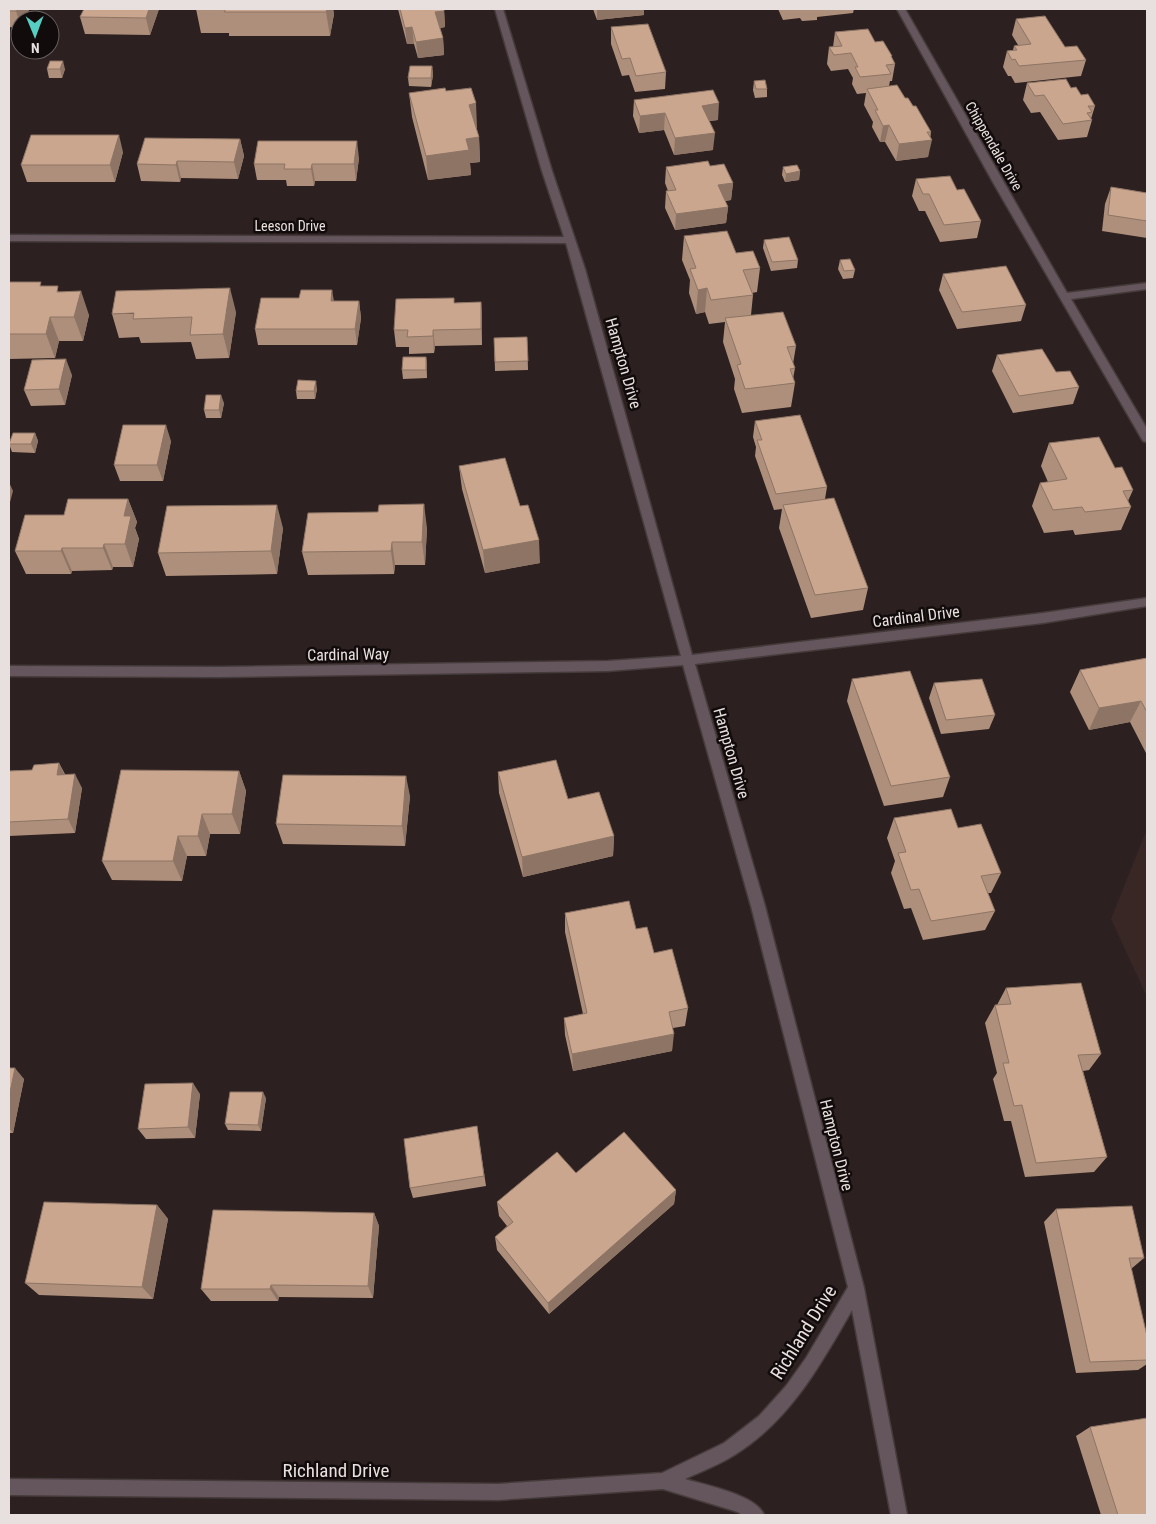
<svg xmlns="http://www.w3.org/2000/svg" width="1156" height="1524" font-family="'Roboto Condensed',sans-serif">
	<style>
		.built { fill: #392726 }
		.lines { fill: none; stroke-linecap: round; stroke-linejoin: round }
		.minor-casing { stroke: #463b3b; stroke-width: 3 }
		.minor { fill: #65555d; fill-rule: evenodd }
		.wall { fill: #ae8f7b }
		.shaded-wall { fill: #8d7464 }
		.building { fill: #caa68f; stroke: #8d7464 }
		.labels { text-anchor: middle; stroke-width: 5; stroke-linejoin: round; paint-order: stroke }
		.far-street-label { font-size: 14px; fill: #e8e0df; stroke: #110b0b }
		.street-label { font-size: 16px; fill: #e8e0df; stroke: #110b0b }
		.near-street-label { font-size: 19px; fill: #e8e0df; stroke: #110b0b }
	</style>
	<rect width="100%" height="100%" fill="#2c2020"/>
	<path class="built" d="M1147,829V997L1111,919Z"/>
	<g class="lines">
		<defs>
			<g id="minor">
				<path d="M495,9H503L552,171L585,269L692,655L1043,613L1147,598V606L1043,623L695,664L765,906L864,1288L907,1515H891L852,1310C821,1364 791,1419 736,1454C721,1464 702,1471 685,1479C705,1485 757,1495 764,1515H742L738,1512L663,1489L498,1500L9,1495V1479L498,1484L662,1473L724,1443L759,1416L786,1386L806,1358L848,1287L751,906L683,665L608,671L219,677L9,676V666L219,667L608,661L681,656L566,243L9,241V235L564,237L542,171Z"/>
				<path d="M897,9H905L1067,293L1147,283V289L1071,299L1147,429V442L1143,441L994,184Z"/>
			</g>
		</defs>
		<use href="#minor" class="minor-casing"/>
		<use href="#minor" class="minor"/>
	</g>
	<g class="wall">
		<path d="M9,9H28L29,10L24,20H20V28L9,27Z"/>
		<path d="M84,9H159L150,35L85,34L80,17Z"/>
		<path d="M196,9H333L334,14L330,36H229V33H201Z"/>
		<path d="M398,9H444L445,27L440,28L443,38L444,55L418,58L414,44H407Z"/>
		<path d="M593,9H644V15L597,20Z"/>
		<path d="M778,9H854L853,13L817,17V20L802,21L800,18L783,20Z"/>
		<path d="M1016,19L1065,47L1086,60L1081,76L1015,83L1011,76H1008L1003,67L1007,51L1013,50L1014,46L1018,45L1012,35Z"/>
		<path d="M611,27L666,72L665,89L635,92L629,75L622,76L611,44Z"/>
		<path d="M835,32L875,42L892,56V58L895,64L892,81H890L889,86L905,98L913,106L931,132L928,157L896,161L885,142H880L872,127L873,122L864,105L866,93L857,94L852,84L853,78L848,69L831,71L827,64L829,47H833Z"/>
		<path d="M432,66L433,75L431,87L409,86L408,78Z"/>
		<path d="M47,69H65L62,78H49Z"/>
		<path d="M754,81L767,89V97L755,98L753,90Z"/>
		<path d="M1027,83L1071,88L1095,106L1091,119L1092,120L1087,137L1058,140L1040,112L1031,113L1023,100Z"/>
		<path d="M446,91L477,128H476L479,137L480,162L470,163L471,175L428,180L412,117L409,93Z"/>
		<path d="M634,100L718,120L709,121L713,150L674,155L664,130L639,133L633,116Z"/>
		<path d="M240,139L244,156L238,179L181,178L180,182L141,181L137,164Z"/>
		<path d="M123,152L115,182H27L21,165Z"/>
		<path d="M359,158L356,181H315L314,186H287L286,180H257L254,164Z"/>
		<path d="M710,166L733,183L731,200L725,201L728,207L726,223L675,230L665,208L666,191H668L665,183L666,167Z"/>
		<path d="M783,167L800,171L799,180L785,182L782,175Z"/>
		<path d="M916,179L981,221L977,238L940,242L925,211H919L912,196Z"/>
		<path d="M1111,187L1147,193V238L1102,231L1105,204Z"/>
		<path d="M684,236L736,253L760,268L757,292L752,293L753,295L751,315L796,346L793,364L795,368L793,379L795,383L791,407L742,413L734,389L735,379L723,342L725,322L709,324L705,312L696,314L689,293L690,280L682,260Z"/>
		<path d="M764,240L798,260L797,268L771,271L763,248Z"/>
		<path d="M840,260L855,270L853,278L843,279L838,269Z"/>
		<path d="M943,274L1026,305L1021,321L957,329L939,290Z"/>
		<path d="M9,282L43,286L60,292L89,315L83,341H59L55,358L9,359Z"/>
		<path d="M454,298V303L481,302L482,319V345L435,346L434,353L409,354V347H396L394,330Z"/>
		<path d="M334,301H359L361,318L357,345H258L255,329Z"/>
		<path d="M236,312L229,358L196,359L191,342L141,343L139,337L119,338L112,314Z"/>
		<path d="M527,337L528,370L495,371L494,338Z"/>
		<path d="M997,355L1056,372L1079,387L1073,404L1013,413L992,371Z"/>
		<path d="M426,357L427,365V378L403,379L402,370Z"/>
		<path d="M72,375L65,405L31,406L24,390Z"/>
		<path d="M317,389L315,399H297L296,391Z"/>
		<path d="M224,403L221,418H206L204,410Z"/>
		<path d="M755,421L827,487L825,499L868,588L863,610L811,618L779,528L782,509L774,510L755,456L756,447L753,437Z"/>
		<path d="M35,433L38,441L35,453L12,452L9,444Z"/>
		<path d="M171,441L163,481H120L114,465Z"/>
		<path d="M1049,443L1115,468L1133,490L1128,501L1131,507L1121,530L1075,535L1073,530L1044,533L1032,506L1040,483L1048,482L1041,466Z"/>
		<path d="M459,466L520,506L540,563L485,573L462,489Z"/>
		<path d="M128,499L137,522L135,528L139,539L133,567H113L112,570L72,571L71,574H26L15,551L64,515Z"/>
		<path d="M378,512L427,528L425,565H395L394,574L308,575L302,552Z"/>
		<path d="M283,528L277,574L166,576L158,553Z"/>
		<path d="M1147,658V755L1130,722L1089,730L1070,692L1080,670Z"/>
		<path d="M852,679L950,777L943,797L884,806L847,701Z"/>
		<path d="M934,683L995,715L989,729L941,734L929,698Z"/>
		<path d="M59,763L65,774L82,788L75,833L9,836V771L32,770Z"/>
		<path d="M239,771L246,791L240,834H210L206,856H187L182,881L112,880L102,861Z"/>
		<path d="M498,772L568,799L614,836L613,856L523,877L499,793Z"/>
		<path d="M410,796L405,846L283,844L276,824Z"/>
		<path d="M894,818L958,828L1001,873L991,893H988L995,911L985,930L923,940L911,908L904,909L891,873L895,861L887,838Z"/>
		<path d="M565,913L636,929L654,953L688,1008L685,1026L673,1028L672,1051L573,1071L565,1035L564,1018L583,1014L565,932Z"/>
		<path d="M1006,988L1101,1054L1089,1070L1083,1071L1107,1157L1094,1172L1025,1177L1011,1121H1004L993,1079L997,1073L985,1023L995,1005H997Z"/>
		<path d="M9,1068L24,1079L13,1133H9Z"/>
		<path d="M200,1094L195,1138L146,1139L138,1129Z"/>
		<path d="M266,1098L261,1131L228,1130L225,1124Z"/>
		<path d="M477,1126L486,1186L413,1198L410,1188Z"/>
		<path d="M576,1173L676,1190L674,1204L549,1314L497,1250L495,1237L507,1226L499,1216L497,1202Z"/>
		<path d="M157,1205L168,1219L153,1299L39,1295L25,1283Z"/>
		<path d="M1056,1209L1144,1258L1131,1269L1147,1336V1364L1138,1370L1076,1373L1044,1222Z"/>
		<path d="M374,1213L379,1226L373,1298L279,1297L278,1301H211L201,1289Z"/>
		<path d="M1090,1427L1147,1515H1101L1076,1436Z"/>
	</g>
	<g class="shaded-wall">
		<path d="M17,9H28L29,10L24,20H20V24L16,11Z"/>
		<path d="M149,9H159L150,35L146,18Z"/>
		<path d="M327,9H333L334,14L330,36L326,12Z"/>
		<path d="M597,9H644V15L597,20Z"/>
		<path d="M444,11L445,27L436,29L435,12Z"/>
		<path d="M412,27L414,44H407L405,28Z"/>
		<path d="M443,38L444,55L418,58L416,42Z"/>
		<path d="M63,61L65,69L62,78L60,69Z"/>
		<path d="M432,66L433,75L431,87V78Z"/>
		<path d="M476,103L477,128L470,129L469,105Z"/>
		<path d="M719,103L718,120L701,122L702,106Z"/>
		<path d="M665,113L664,130L639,133L640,116Z"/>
		<path d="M889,125L885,142H880L883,126Z"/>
		<path d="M715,133L713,150L674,155L675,138Z"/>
		<path d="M119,135L123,152L115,182L110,165Z"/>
		<path d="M479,137L480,162L470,163L471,175L428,180L426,156L466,139Z"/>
		<path d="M240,139L244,156L238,179L234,162Z"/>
		<path d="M932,140L928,157L896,161L899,144Z"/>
		<path d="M357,141L359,158L356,181L354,164Z"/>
		<path d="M177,161L181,178L180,182L176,165Z"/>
		<path d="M312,164L315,181L314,186L311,169Z"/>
		<path d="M800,171L799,180L785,182L786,174Z"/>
		<path d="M733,183L731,200L717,202L718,185Z"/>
		<path d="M728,207L726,223L675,230L676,214Z"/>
		<path d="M230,288L236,312L229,358L223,334Z"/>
		<path d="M707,288L705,312L696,314L698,290Z"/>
		<path d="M332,290L335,307L331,301Z"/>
		<path d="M81,291L89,315L83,341L74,317Z"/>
		<path d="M359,301L361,318L357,345L355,329Z"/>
		<path d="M481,302L482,319V345L481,329Z"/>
		<path d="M50,317L59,341L55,358L46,334Z"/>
		<path d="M433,330L435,346L434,353L433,336Z"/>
		<path d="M426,357L427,365V378L426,370Z"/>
		<path d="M66,359L72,375L65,405L59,389Z"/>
		<path d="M316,381L317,389L315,399L314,391Z"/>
		<path d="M221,395L224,403L221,418L219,410Z"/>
		<path d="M166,425L171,441L163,481L157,465Z"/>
		<path d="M35,433L38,441L35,453L31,444Z"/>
		<path d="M9,482L13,491L9,506Z"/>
		<path d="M128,499L137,522L135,528L139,539L133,567L125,544L124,516Z"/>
		<path d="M424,504L427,528L425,565L422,542Z"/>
		<path d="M277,505L283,528L277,574L271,551Z"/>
		<path d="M539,540L540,563L485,573L483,550Z"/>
		<path d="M392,542L395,565L394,574L391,551Z"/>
		<path d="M104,544L113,567L112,570L103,548Z"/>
		<path d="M62,548L72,571L71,574L61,551Z"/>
		<path d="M1141,701L1130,722L1089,730L1099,708Z"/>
		<path d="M59,763L66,778L57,775Z"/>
		<path d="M239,771L246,791L240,834L232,814Z"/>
		<path d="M75,774L82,788L75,833L68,819Z"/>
		<path d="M406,776L410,796L405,846L402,826Z"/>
		<path d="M202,814L210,834L206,856L198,836Z"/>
		<path d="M178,836L187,856L182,881L173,861Z"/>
		<path d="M614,836L613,856L523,877L522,857Z"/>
		<path d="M674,1034L672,1051L573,1071L572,1054Z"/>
		<path d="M15,1068L24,1079L13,1133L9,1128V1097Z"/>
		<path d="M193,1083L200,1094L195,1138L188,1127Z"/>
		<path d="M263,1092L266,1098L261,1131L258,1125Z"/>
		<path d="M676,1190L674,1204L549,1314L548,1303Z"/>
		<path d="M157,1205L168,1219L153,1299L142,1287Z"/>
		<path d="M374,1213L379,1226L373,1298L368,1286Z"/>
		<path d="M271,1285L279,1297L278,1301L270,1289Z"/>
	</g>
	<g class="building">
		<path d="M9,9H17L16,11H9Z"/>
		<path d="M84,9H149L146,18L80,17Z"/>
		<path d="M226,9H327L326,12H224Z"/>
		<path d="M400,9H444V11L435,12L443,38L416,42L412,27L405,28Z"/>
		<path d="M1045,16L1065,47L1077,46L1086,60L1019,66L1015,59L1012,60L1007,51L1017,50L1014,46L1031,44L1016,19Z"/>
		<path d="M648,24L666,72L636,76L630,58L622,59L611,27Z"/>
		<path d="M868,29L875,42L883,41L892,56H891L895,64L886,65L891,74L860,77L855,67H858L851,53L834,55L829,47L842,46L835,32Z"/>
		<path d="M50,61H63L60,69H47Z"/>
		<path d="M410,66H432L431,78H408Z"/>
		<path d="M1066,79L1071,88L1076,87L1081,95L1088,94L1095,106H1088L1092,112L1087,113L1092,120L1063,124L1044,95L1035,96L1027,83Z"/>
		<path d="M765,80L767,89H756L754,81Z"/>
		<path d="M897,85L905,98H908L913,106H916L931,132H927L932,140L899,144L889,125L883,126L875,110H878L867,89Z"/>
		<path d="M445,88L446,91L471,88L476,103L469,105L479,137L466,139L469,150L426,156L409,93Z"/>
		<path d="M713,90L719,103L702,106L715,133L675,138L665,113L640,116L634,100Z"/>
		<path d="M31,135H119L110,165H21Z"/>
		<path d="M145,138L240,139L234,162L177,161L176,165L137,164Z"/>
		<path d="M258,141H357L354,164H312L311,169H284L285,164H254Z"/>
		<path d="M708,161L710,166L724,164L733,183L718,185L728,207L676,214L666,191L676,190L666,167Z"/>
		<path d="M797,165L800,171L786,174L783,167Z"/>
		<path d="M950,176L957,190L964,189L981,221L944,225L929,194H923L916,179Z"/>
		<path d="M1111,187L1147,193V221L1108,215Z"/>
		<path d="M727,231L736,253L753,251L760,268L743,270L753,295L711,300L707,288L698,290L690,269L696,268L684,236Z"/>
		<path d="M789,237L798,260L772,262L764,240Z"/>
		<path d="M850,259L855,270L844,271L840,260Z"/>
		<path d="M1006,266L1026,305L962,312L943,274Z"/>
		<path d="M9,282H41L40,286H58L57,292L81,291L74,317H50L46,334H9Z"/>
		<path d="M230,288L223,334L190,335L192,317L133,319L134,313L112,314L116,291Z"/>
		<path d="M301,290H332L331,301H359L355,329H255L261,298H299Z"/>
		<path d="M454,298V303L481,302V329L433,330V336L407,337L408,330H394L396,299Z"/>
		<path d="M783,312L796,346L787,347L795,368L790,369L795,383L745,389L737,365L741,364L725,318Z"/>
		<path d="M527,337L528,361L495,362L494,338Z"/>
		<path d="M1042,349L1056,372L1070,371L1079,387L1019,396L997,355Z"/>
		<path d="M403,357H426V370H402Z"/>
		<path d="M66,359L59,389L24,390L32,360Z"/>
		<path d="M298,380L316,381L314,391H296Z"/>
		<path d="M206,395H221L219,410H204Z"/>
		<path d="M800,415L827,487L776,494L757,440H762L755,421Z"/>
		<path d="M123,425H166L157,465H114Z"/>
		<path d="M13,433H35L31,444H9Z"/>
		<path d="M1099,437L1115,468L1122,467L1133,490L1123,491L1131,507L1085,512L1082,507L1053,510L1040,483L1067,479L1049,443Z"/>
		<path d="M505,458L520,506L528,505L539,540L483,550L459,466Z"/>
		<path d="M834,498L868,588L815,595L783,505Z"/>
		<path d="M68,499H128L124,516H131L125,544H104L103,548H62L61,551H15L25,515H64Z"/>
		<path d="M424,504L422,542H392L391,551L302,552L308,513L378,512L379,505Z"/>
		<path d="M277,505L271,551L158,553L167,506Z"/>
		<path d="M1147,658V712L1141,701L1099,708L1080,670Z"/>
		<path d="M910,671L950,777L891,786L852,679Z"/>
		<path d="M982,679L995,715L946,720L934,683Z"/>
		<path d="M556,760L568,799L599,792L614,836L522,857L498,772Z"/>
		<path d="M59,763L57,775L75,774L68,819L9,822V771L32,770L34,765Z"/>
		<path d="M121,770L239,771L232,814H202L198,836H178L173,861H102Z"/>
		<path d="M283,775L406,776L402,826L276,824Z"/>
		<path d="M951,809L958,828L981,824L1001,873L981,876L995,911L931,921L919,889L911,890L898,853L906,852L894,818Z"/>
		<path d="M629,901L636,929L647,927L654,953L672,949L688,1008L669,1012L674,1034L572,1054L564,1018L587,1013L565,913Z"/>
		<path d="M1081,983L1101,1054L1078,1055L1107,1157L1036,1163L1022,1105L1014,1106L1003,1063H1009L995,1005L1011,1004L1006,988Z"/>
		<path d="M9,1068H15L9,1097Z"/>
		<path d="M193,1083L188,1127L138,1129L145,1084Z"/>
		<path d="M230,1092H263L258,1125L225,1124Z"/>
		<path d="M477,1126L484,1176L410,1188L404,1139Z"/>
		<path d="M624,1132L676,1190L548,1303L495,1237L513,1222L497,1202L557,1152L576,1173Z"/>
		<path d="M44,1202L157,1205L142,1287L25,1283Z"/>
		<path d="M1132,1206L1144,1258H1129L1147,1336V1360L1090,1362L1056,1209Z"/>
		<path d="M213,1210L374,1213L368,1286L271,1285L270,1289H201Z"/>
		<path d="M1147,1418V1515H1118L1090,1427Z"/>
	</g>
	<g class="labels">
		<g class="far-street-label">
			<text transform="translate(994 146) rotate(60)" y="5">Chippendale Drive</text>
			<text x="290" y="231">Leeson Drive</text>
		</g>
		<g class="street-label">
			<text transform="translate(624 363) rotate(74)" y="6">Hampton Drive</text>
			<text transform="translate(916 616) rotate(-7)" y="6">Cardinal Drive</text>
			<text transform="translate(348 654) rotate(-1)" y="6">Cardinal Way</text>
			<text transform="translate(732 753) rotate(74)" y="6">Hampton Drive</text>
			<text transform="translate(837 1145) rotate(76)" y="6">Hampton Drive</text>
		</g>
		<g class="near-street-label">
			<text transform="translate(803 1332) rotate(-58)" y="7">Richland Drive</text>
			<text x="336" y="1477">Richland Drive</text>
		</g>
	</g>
	<rect width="1156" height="1524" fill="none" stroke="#e8e0df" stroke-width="20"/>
	<g transform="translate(35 35) rotate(179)"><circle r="24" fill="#110b0b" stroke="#676060"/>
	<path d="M0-4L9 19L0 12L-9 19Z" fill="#57cec2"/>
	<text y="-8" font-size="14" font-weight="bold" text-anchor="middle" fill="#e8e0df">N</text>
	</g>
</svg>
